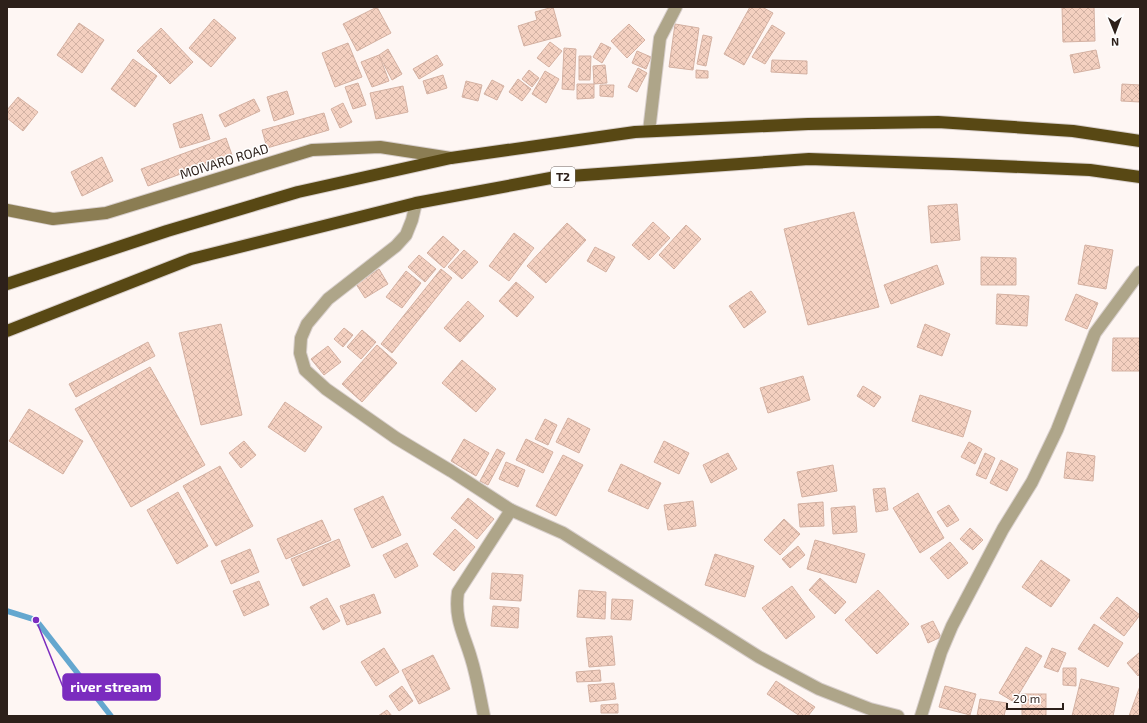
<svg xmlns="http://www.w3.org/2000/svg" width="1147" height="723" font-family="'Exo 2',sans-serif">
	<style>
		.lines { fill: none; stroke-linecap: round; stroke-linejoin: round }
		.stream { stroke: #64a7cf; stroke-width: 5.5 }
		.building { fill: url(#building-cross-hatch); stroke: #d4b1a2 }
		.street-casing { stroke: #d8cfcc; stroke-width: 14 }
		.secondary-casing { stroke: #d8cfcc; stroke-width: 14 }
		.highway-casing { stroke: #d8cfcc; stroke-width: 14 }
		.street { stroke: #aea589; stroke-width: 12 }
		.secondary { stroke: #8b7d53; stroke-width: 12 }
		.highway { stroke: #584814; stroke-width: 12 }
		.labels { text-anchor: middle; stroke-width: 3; stroke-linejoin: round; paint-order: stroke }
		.shield { fill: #fff; stroke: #6c635f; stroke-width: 1 }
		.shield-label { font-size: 12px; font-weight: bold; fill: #2d201a }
		.street-label { font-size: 13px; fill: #2d201a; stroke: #fff }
		.leader { fill: none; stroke: #7b2cbf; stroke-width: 1.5 }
		.callout-dot { fill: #7b2cbf; stroke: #fff; stroke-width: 1.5 }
		.callout { fill: #7b2cbf; stroke: #7b2cbf; stroke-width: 1.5 }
		.callout-label { font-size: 14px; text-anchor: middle; font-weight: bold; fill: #fff }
	</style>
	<defs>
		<pattern id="building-cross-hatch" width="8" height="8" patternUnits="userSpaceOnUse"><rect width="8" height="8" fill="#f4d0c0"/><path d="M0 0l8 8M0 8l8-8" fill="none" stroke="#d2b2a4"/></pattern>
	</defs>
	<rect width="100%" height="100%" fill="#fef6f3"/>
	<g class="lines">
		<path class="stream" d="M7,611L36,620L111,716"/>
	</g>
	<g class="building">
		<path d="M377,7L391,33L357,51L343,24Z"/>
		<path d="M553,7L561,36L524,46L518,26L537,20L535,12Z"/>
		<path d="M750,7H762L773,13L744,65L724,54Z"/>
		<path d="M1062,7H1094L1095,41L1063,42Z"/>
		<path d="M214,19L236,38L211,67L189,48Z"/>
		<path d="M79,23L104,40L82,73L57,55Z"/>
		<path d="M629,24L645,40L627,58L611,41Z"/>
		<path d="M675,24L699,28L693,70L669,67Z"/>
		<path d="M772,25L785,33L765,64L752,57Z"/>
		<path d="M161,28L193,62L170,84L137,51Z"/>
		<path d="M703,35L712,37L706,66L697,64Z"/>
		<path d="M550,42L562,51L549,67L537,58Z"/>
		<path d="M348,43L362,77L335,87L322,53Z"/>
		<path d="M601,43L611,48L602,63L593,57Z"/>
		<path d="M564,48L576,49L574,90L562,89Z"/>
		<path d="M388,49L402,74L392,80L379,55Z"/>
		<path d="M1096,50L1100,68L1074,73L1070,55Z"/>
		<path d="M637,51L651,57L646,69L632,63Z"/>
		<path d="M379,55L389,81L372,87L361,62Z"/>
		<path d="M437,55L443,65L419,79L413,69Z"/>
		<path d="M579,56H591L590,80H579Z"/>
		<path d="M133,59L157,76L135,107L111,89Z"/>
		<path d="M772,60L807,61V74L771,72Z"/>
		<path d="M605,65L607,83L594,84L593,66Z"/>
		<path d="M638,68L647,73L637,92L628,87Z"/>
		<path d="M529,70L539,78L532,87L522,79Z"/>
		<path d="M696,70L708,71V78H696Z"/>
		<path d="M545,71L559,79L546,103L532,94Z"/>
		<path d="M443,75L447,88L427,94L423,81Z"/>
		<path d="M518,79L531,89L522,101L509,92Z"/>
		<path d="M492,80L504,86L497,100L484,94Z"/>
		<path d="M466,81L482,85L478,101L462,97Z"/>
		<path d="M358,83L366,105L353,109L345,87Z"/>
		<path d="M577,84H594V98L577,99Z"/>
		<path d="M1122,84L1140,85V102L1121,101Z"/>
		<path d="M600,85H614L613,97L600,96Z"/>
		<path d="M403,86L408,112L376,119L370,93Z"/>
		<path d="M287,91L294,114L274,121L267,97Z"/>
		<path d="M18,97L38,112L23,131L7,118V110Z"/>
		<path d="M254,99L260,111L225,127L219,115Z"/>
		<path d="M343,103L352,122L340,128L331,109Z"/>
		<path d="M324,113L329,130L267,148L262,130Z"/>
		<path d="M202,114L210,139L180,148L173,124Z"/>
		<path d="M226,138L232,155L148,186L141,169Z"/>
		<path d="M102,157L113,181L82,196L71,172Z"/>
		<path d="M957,204L960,240L931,243L928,206Z"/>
		<path d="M854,212L879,307L808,325L784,229Z"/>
		<path d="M653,222L670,238L649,260L632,245Z"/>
		<path d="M567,223L586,240L546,283L527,266Z"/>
		<path d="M686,225L701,239L674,269L659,255Z"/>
		<path d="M514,233L534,248L509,281L489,266Z"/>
		<path d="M443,236L459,250L444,268L427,253Z"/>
		<path d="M1085,245L1113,250L1106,289L1078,284Z"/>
		<path d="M595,247L615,257L606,272L587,261Z"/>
		<path d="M464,250L478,262L462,279L448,267Z"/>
		<path d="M419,255L436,269L425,282L408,267Z"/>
		<path d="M981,257L1016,258V285H981Z"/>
		<path d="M937,265L944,284L891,304L884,285Z"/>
		<path d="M379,269L388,284L365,298L356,284Z"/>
		<path d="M441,269L452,278L392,353L381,344Z"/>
		<path d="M406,271L421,283L402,308L386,297Z"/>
		<path d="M516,282L534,297L517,317L499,301Z"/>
		<path d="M751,291L766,312L744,328L729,306Z"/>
		<path d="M997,294L1029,296L1027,326L996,324Z"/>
		<path d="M1076,294L1098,303L1087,329L1065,320Z"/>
		<path d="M468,301L484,316L460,342L444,328Z"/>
		<path d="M221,324L242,415L201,425L179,333Z"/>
		<path d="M925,324L950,334L942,356L917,347Z"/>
		<path d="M344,328L353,335L343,347L334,339Z"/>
		<path d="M362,330L376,342L361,359L347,347Z"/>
		<path d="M1113,338H1140V371H1112Z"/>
		<path d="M148,342L155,356L76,397L69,384Z"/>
		<path d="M377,345L397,363L362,402L342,384Z"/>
		<path d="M328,346L341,362L324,375L311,359Z"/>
		<path d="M462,360L496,389L476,412L442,383Z"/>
		<path d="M150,367L205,465L131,507L75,409Z"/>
		<path d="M803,376L810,400L768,413L760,388Z"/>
		<path d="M863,386L881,397L874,407L857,396Z"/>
		<path d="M920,395L971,411L963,437L912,421Z"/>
		<path d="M285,402L322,427L305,452L268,427Z"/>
		<path d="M29,409L83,441L63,474L9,441Z"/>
		<path d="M568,418L590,429L579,453L556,442Z"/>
		<path d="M545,419L557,425L548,445L535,439Z"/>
		<path d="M464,439L489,453L476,476L451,461Z"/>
		<path d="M526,439L553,452L543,473L516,460Z"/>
		<path d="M244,441L256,455L241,468L229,453Z"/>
		<path d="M664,441L689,453L679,474L654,462Z"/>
		<path d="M969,442L982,449L975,464L961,457Z"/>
		<path d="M497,449L505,453L488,485L480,481Z"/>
		<path d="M1067,452L1095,456L1093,481L1064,478Z"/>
		<path d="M728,453L737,469L711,483L703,465Z"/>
		<path d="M985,453L995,458L986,479L976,475Z"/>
		<path d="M563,455L583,465L556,516L536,506Z"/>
		<path d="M1001,460L1018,469L1007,491L990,483Z"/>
		<path d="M506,462L525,470L518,487L499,479Z"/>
		<path d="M621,464L661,483L648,509L608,491Z"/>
		<path d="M833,465L837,491L802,497L797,472Z"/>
		<path d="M220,466L253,526L216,546L183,486Z"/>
		<path d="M885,488L888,510L876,512L873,489Z"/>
		<path d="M178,492L208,546L177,564L147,510Z"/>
		<path d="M918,493L944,538L920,553L893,508Z"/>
		<path d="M383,496L401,535L372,548L354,509Z"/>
		<path d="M468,498L494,519L477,539L451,518Z"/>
		<path d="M693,501L696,526L668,530L664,505Z"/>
		<path d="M823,502L824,526L800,527L798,504Z"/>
		<path d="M949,505L959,520L947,527L937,512Z"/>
		<path d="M855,506L857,532L833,534L831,508Z"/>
		<path d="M784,519L800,534L780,555L764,540Z"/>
		<path d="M322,520L331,540L286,559L277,539Z"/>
		<path d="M970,528L983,540L973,550L960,539Z"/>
		<path d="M455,529L475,547L454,571L433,554Z"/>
		<path d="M339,539L350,566L303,586L291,559Z"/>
		<path d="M815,540L865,554L856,583L807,569Z"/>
		<path d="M950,542L968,563L948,579L930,558Z"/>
		<path d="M407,543L418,566L395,578L383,555Z"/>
		<path d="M798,546L805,555L790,568L782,559Z"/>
		<path d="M250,549L259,572L231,584L221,561Z"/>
		<path d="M715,554L754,566L745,597L705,585Z"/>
		<path d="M1041,560L1070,580L1051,607L1022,587Z"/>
		<path d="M492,573L523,575L521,601L490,599Z"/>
		<path d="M820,578L846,602L835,614L809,590Z"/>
		<path d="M259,581L269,605L244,616L233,591Z"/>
		<path d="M792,586L815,617L786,639L762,608Z"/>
		<path d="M579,590L606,592L605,619L577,617Z"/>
		<path d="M878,590L909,624L877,654L845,620Z"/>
		<path d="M374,594L381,613L347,625L340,606Z"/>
		<path d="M1117,597L1140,615L1124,636L1100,618Z"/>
		<path d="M327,598L340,621L323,630L310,607Z"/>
		<path d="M612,599L633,600L631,620L611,619Z"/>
		<path d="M493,606L519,608L518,628L491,626Z"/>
		<path d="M933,621L941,637L928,643L921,626Z"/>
		<path d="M1094,624L1123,643L1108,667L1078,649Z"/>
		<path d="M612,636L615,665L589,667L586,638Z"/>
		<path d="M1026,647L1042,656L1014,702L999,693Z"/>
		<path d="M384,648L399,672L376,686L361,662Z"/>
		<path d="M1052,648L1066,653L1058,672L1044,667Z"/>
		<path d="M1140,652V674L1138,676L1127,663Z"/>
		<path d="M433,655L450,689L419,704L402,670Z"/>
		<path d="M1063,668H1076V686L1063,685Z"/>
		<path d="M600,670L601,681L577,682L576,672Z"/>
		<path d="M1081,679L1119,688L1113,716H1072Z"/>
		<path d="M776,681L815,707L808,716H800L767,694Z"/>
		<path d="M614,683L616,699L590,702L588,685Z"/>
		<path d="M402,686L413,701L399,711L389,696Z"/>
		<path d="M945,686L976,694L970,715L939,707Z"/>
		<path d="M1140,686V716H1129Z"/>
		<rect x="1022" y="694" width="24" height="22"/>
		<path d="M980,699L1007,703L1004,716H977Z"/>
		<path d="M618,704V713H601V705Z"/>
		<path d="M387,710L392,716H378Z"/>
	</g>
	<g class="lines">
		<defs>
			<g id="street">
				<path d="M649,131L660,38L676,7"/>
				<path d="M416,203L412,220L406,235L396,246L328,299L307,324L301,338L300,353L305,370L326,389L396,438L451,471L511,510L563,533L759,657L819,689L870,709L898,716"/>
				<path d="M484,716C480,697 477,677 471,658C464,634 454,619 458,592L511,510"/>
				<path d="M921,716L941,652L952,626L1003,529L1032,482L1057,430L1095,333L1140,272"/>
			</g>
			<path id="secondary" d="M7,210L53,219L106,213L312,150L380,147L451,158"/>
			<g id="highway">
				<path d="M7,284L167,231L298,192L451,158L635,132L808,124L938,122L1073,131L1140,141"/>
				<path d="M7,331L191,259L416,203L556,177L809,159L952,164L1090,170L1140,177"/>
			</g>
		</defs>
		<use href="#street" class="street-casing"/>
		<use href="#secondary" class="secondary-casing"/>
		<use href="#highway" class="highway-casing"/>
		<use href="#street" class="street"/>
		<use href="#secondary" class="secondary"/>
		<use href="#highway" class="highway"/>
	</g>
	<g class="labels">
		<rect class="shield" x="551" y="167" width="24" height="20" rx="3"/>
		<g class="shield-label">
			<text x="563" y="181">T2</text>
		</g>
		<g class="street-label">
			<text transform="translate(224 161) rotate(-17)" y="5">MOIVARO ROAD</text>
		</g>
	</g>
	<path class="leader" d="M36 620L63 687"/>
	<circle class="callout-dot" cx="36" cy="620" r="4"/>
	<rect class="callout" x="63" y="674" width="97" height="26" rx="4"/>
	<g class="callout-label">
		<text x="111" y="692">river stream</text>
	</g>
	<rect width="1147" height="723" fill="none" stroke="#2d201a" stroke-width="16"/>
	<g transform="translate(1115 32) rotate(179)" stroke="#ffffff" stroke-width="3" paint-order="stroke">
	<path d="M0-3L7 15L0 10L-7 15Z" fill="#2d201a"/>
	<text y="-6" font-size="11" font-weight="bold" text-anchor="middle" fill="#2d201a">N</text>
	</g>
	<path d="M1007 703v6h56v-6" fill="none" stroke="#2d201a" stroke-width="2"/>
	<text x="1013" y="703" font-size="12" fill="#2d201a" stroke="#ffffff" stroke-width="3" paint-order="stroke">20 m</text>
</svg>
